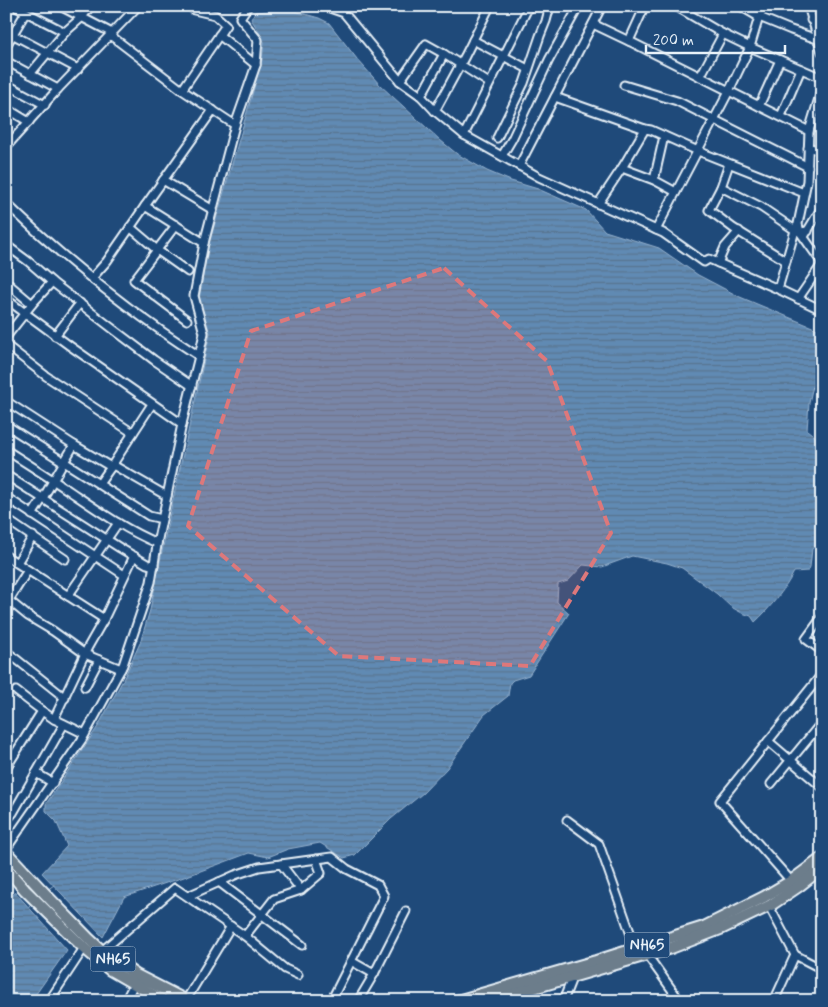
<svg xmlns="http://www.w3.org/2000/svg" width="828" height="1007" font-family="Mynerve,sans-serif">
	<style>
		.water { fill: url(#water-rules); stroke: #97b3cf }
		.lines { fill: none; stroke-linecap: round; stroke-linejoin: round }
		.stream { stroke: #97b3cf; stroke-width: 1 }
		.minor-casing { stroke: #e8f1f8; stroke-width: 11 }
		.highway-casing { stroke: #e8f1f8; stroke-width: 14 }
		.minor { stroke: #1f4a7a; stroke-width: 7 }
		.highway { stroke: #6c7d8b; stroke-width: 10 }
		.marked { fill: #dd787b; fill-opacity: 0.2; stroke: #dd787b; stroke-width: 4; stroke-dasharray: 10 6; stroke-linejoin: round }
		.labels { text-anchor: middle; stroke-width: 4.5; stroke-linejoin: round; paint-order: stroke }
		.shield { fill: #1f4a7a; stroke: #acbfd2; stroke-width: 1 }
		.shield-label { font-size: 15px; font-weight: bold; fill: #e8f1f8 }
	</style>
	<defs>
		<pattern id="water-rules" width="6" height="5" patternUnits="userSpaceOnUse" patternTransform="scale(1.25)"><rect width="6" height="5" fill="#618ab3"/><path d="M0 2.5h6" fill="none" stroke="#58738e"/></pattern>
	</defs>
	<rect width="100%" height="100%" fill="#1f4a7a"/>
	<filter id="ink" filterUnits="userSpaceOnUse"><feTurbulence type="fractalNoise" baseFrequency=".02" numOctaves="2"/><feDisplacementMap in="SourceGraphic" scale="10" xChannelSelector="R" yChannelSelector="G"/><feConvolveMatrix kernelMatrix="1 2 1 2 8 2 1 2 1" color-interpolation-filters="sRGB"/></filter>
	<g filter="url(#ink)">
		<g class="water">
			<path d="M287,9L319,18L329,23L357,59L380,85L440,140L457,154L487,171L511,181L538,189L586,210L605,231L659,248L698,275L740,297L822,331V365L816,372L809,403L807,430L822,442V540L812,549L810,567L808,571L794,572C785,590 769,609 755,622L751,616L742,613L731,607L717,594L682,568L667,563L632,556L602,567L583,565L568,581L558,584L557,602L569,613L529,675L513,680L510,683L508,696L484,715L447,768L423,793L391,819L355,855L344,858L320,843L288,849L268,857L249,853L187,876L124,897L103,937L42,873L67,846L56,821L46,811V804L97,728L123,680L140,643L150,610L171,508L210,333L199,299L208,247L262,60L264,42L258,30L251,19L255,12Z"/>
			<path d="M15,892L67,950L31,1001H6V905Z"/>
		</g>
		<g class="lines">
			<g class="stream">
				<path d="M47,890L54,885"/>
				<path d="M28,907L33,902"/>
			</g>
			<defs>
				<g id="minor">
					<path d="M14,6L65,32L30,74"/>
					<path d="M60,6L112,33"/>
					<path d="M324,6L344,13L400,81L421,96L435,111L464,135L539,177L663,233L704,262L709,259L778,289L822,310"/>
					<path d="M672,6L677,7L723,34L750,47L822,78"/>
					<path d="M740,6L759,17L791,30L817,39"/>
					<path d="M808,6L822,52"/>
					<path d="M811,20L822,22"/>
					<path d="M593,24L633,43L809,131"/>
					<path d="M6,31L78,69"/>
					<path d="M65,32L81,18L91,6"/>
					<path d="M110,35L182,90L226,25L215,15L194,10L190,6"/>
					<path d="M219,35L256,65"/>
					<path d="M473,40L528,69"/>
					<path d="M629,41L645,6"/>
					<path d="M6,46L26,12"/>
					<path d="M6,61L58,89"/>
					<path d="M700,77L723,34"/>
					<path d="M400,81L426,44L444,54"/>
					<path d="M6,84L45,105"/>
					<path d="M624,85L677,101L808,167"/>
					<path d="M822,86L819,98L809,131L807,181L798,224L800,232L822,263"/>
					<path d="M182,90L235,125L256,65L258,40L240,18L248,6"/>
					<path d="M421,96L444,54L489,83"/>
					<path d="M555,97L645,129L651,130L698,151L804,193"/>
					<path d="M759,106L780,60"/>
					<path d="M6,108L29,122"/>
					<path d="M213,110L145,206L204,243L235,125"/>
					<path d="M435,111L465,56L490,6"/>
					<path d="M781,116L801,69"/>
					<path d="M464,135L529,6"/>
					<path d="M664,136L654,180L676,192"/>
					<path d="M497,138L524,83L540,36L546,21L550,6"/>
					<path d="M6,147L58,89L138,6"/>
					<path d="M808,148L822,150"/>
					<path d="M502,156L512,139L549,60L579,6"/>
					<path d="M729,164L721,187L709,210L733,228L786,261"/>
					<path d="M519,166L602,6"/>
					<path d="M622,168L654,180"/>
					<path d="M163,180L213,210"/>
					<path d="M721,187L761,207L795,230L800,232L808,231"/>
					<path d="M6,203C65,260 130,312 199,356"/>
					<path d="M598,204L622,168L645,129"/>
					<path d="M176,225L134,280L187,320"/>
					<path d="M130,227L157,250L188,272"/>
					<path d="M656,230L729,91L750,47L759,17L764,6"/>
					<path d="M805,235L822,207"/>
					<path d="M6,245L29,262L52,282L113,329L154,360L192,386"/>
					<path d="M718,263L725,247L739,231"/>
					<path d="M92,278L107,261L145,206"/>
					<path d="M6,282L32,304"/>
					<path d="M778,289L796,227"/>
					<path d="M6,299L70,346L182,424L199,356L204,333L194,296L204,243"/>
					<path d="M798,299L822,264"/>
					<path d="M55,336L80,303"/>
					<path d="M6,337L32,304L52,282"/>
					<path d="M6,345L46,376L133,433L152,404"/>
					<path d="M6,401L74,445L111,467"/>
					<path d="M6,425L149,516L162,519"/>
					<path d="M6,450C28,464 50,478 71,492C99,511 126,530 157,543"/>
					<path d="M113,465L167,496"/>
					<path d="M6,475L120,548L147,564L154,566"/>
					<path d="M99,484L111,467L133,433"/>
					<path d="M6,497L124,575"/>
					<path d="M6,510L13,502"/>
					<path d="M32,515L43,498L74,445"/>
					<path d="M6,519L65,559"/>
					<path d="M6,556L104,619"/>
					<path d="M17,563L33,536"/>
					<path d="M68,596L118,523"/>
					<path d="M6,598L28,616L53,631L85,654L121,669"/>
					<path d="M6,605L28,570"/>
					<path d="M822,617L806,639L822,651"/>
					<path d="M6,651L65,698"/>
					<path d="M85,687L99,660"/>
					<path d="M16,691L42,711L54,719L85,734"/>
					<path d="M54,719L88,647L104,619L134,556"/>
					<path d="M768,741L822,787"/>
					<path d="M6,768L42,711"/>
					<path d="M36,773L64,724"/>
					<path d="M771,784L822,722"/>
					<path d="M567,820L599,844L636,949"/>
					<path d="M6,821L13,813L36,773L53,783"/>
					<path d="M6,849L83,738L123,665L151,582L158,539L182,424"/>
					<path d="M281,864L332,857L347,869L378,885L384,896L331,1001"/>
					<path d="M791,881L720,801L822,674"/>
					<path d="M219,882L302,945"/>
					<path d="M301,890L321,873L316,859"/>
					<path d="M769,906L795,955L822,969"/>
					<path d="M245,936L285,969L298,975"/>
					<path d="M102,951L175,888L245,936L274,899L301,890L281,864L259,867L235,875L188,896"/>
					<path d="M647,955L680,1001"/>
					<path d="M351,961L374,974"/>
					<path d="M186,1000L231,926"/>
					<path d="M49,1001L84,948"/>
					<path d="M125,1001L134,984"/>
					<path d="M358,1001L374,974L406,911"/>
					<path d="M563,1001L572,978"/>
					<path d="M774,1001L795,955"/>
				</g>
				<g id="highway">
					<path d="M6,852L51,900L89,939L102,951L136,975L187,1001"/>
					<path d="M6,868L25,890L84,948L110,970L164,1001"/>
					<path d="M457,1001L596,961L704,927L764,897L791,881L822,858"/>
					<path d="M489,1001L671,948L723,928L771,905L799,886L822,868"/>
				</g>
			</defs>
			<use href="#minor" class="minor-casing"/>
			<use href="#highway" class="highway-casing"/>
			<use href="#minor" class="minor"/>
			<use href="#highway" class="highway"/>
		</g>
	</g>
	<path class="marked" d="M444,268L547,361L611,533L530,666L339,656L188,526L251,331Z"/>
	<g class="labels">
		<g class="shield">
			<rect x="624.5" y="932.5" width="45" height="25" rx="4"/>
			<rect x="90.5" y="946.5" width="45" height="25" rx="4"/>
		</g>
		<g class="shield-label">
			<text x="647" y="950">NH65</text>
			<text x="113" y="964">NH65</text>
		</g>
	</g>
	<rect width="828" height="1007" fill="none" stroke="#1f4a7a" stroke-width="25"/>
	<rect x="12" y="12" width="803" height="982" fill="none" stroke="#e8f1f8" stroke-width="2" filter="url(#ink)"/>
	<path d="M646 45v8h139v-8" fill="none" stroke="#e8f1f8" stroke-width="2.5"/>
	<text x="653" y="45" font-size="15" fill="#e8f1f8" stroke="#1f4a7a" stroke-width="4" paint-order="stroke">200 m</text>
</svg>
